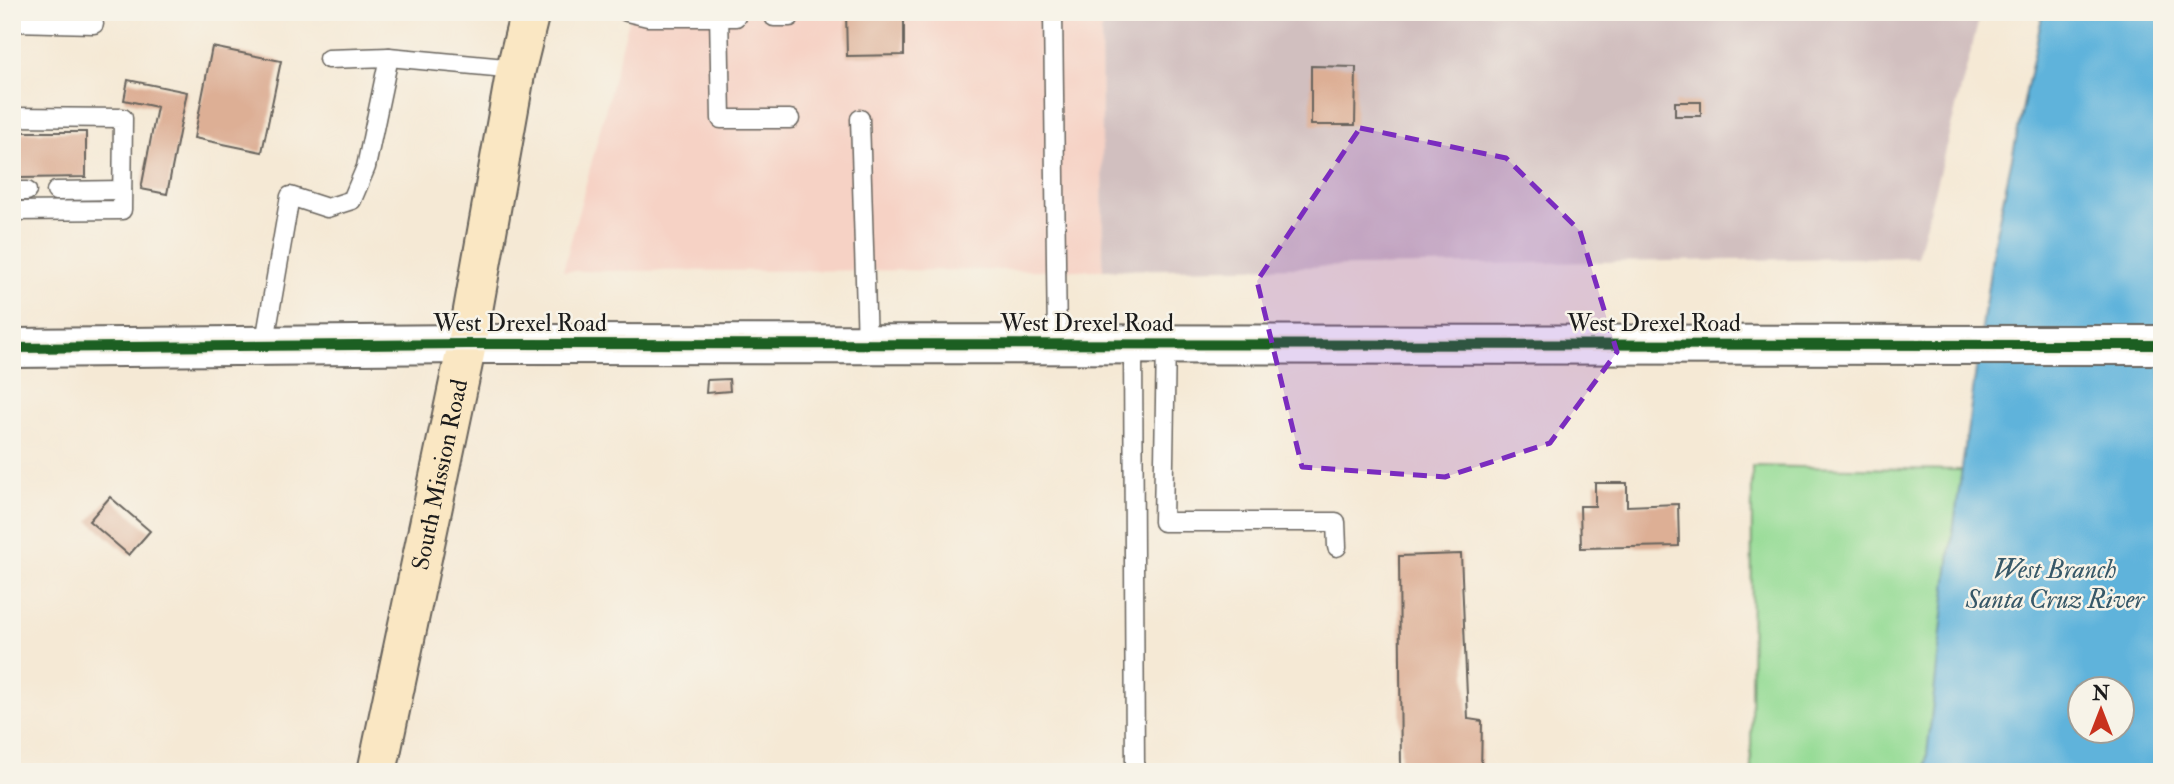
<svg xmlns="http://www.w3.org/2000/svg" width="2174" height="784" font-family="'IM FELL Double Pica',serif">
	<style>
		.built { fill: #f6d2c5 }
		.industrial { fill: #d1bfbf }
		.green { fill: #94db94; stroke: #587c58; stroke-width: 2; fill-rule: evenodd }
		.water { fill: #5fb3db; stroke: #3e687c; stroke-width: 2; fill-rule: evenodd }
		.building { fill: #ddaf95 }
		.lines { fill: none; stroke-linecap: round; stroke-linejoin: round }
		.service-casing { stroke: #68645d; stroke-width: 21 }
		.tertiary-casing { stroke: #68645d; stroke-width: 42 }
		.secondary-casing { stroke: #68645d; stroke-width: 42 }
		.service { stroke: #fff; stroke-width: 18 }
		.tertiary { stroke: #fff; stroke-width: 38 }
		.secondary { stroke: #fae7c3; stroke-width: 38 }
		.cycleway-casing { stroke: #f7f3e8; stroke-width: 15 }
		.cycleway { stroke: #1b5e20; stroke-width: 10 }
		.marked { fill: #7b2cbf; fill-opacity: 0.2; stroke: #7b2cbf; stroke-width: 5; stroke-dasharray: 14 9; stroke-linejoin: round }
		.labels { text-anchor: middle; stroke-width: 5; stroke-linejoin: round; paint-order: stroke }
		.street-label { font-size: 24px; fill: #1c1c1c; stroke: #f7f3e8 }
		.water-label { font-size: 26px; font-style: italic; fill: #375868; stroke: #f7f3e8 }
	</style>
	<rect width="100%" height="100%" fill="#f7f3e8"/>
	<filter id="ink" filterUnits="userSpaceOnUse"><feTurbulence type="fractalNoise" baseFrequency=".0143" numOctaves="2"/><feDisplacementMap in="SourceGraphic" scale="14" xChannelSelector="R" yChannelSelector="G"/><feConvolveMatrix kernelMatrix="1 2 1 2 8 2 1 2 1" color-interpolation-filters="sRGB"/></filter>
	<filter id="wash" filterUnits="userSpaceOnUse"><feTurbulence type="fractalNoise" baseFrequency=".00686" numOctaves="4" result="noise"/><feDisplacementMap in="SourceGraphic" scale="28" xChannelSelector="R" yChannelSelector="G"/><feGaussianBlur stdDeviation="1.57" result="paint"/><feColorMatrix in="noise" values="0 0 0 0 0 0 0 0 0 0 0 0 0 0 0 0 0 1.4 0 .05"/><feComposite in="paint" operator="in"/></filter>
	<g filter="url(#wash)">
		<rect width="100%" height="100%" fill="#f5e9d5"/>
		<path class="built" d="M631,12H1101L1103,270L563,271Z"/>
		<path class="industrial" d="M1101,12H1981L1917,257L1103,270Z"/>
		<path class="green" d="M1752,466L2162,474V772H1751ZM2080,690H2122V732H2080Z"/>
		<path class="water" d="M2043,12H2162L2161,772H1925L1950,553L1994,243ZM2080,690H2122V732H2080Z"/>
		<g id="blocks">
			<g class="building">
				<path d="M846,12H904V55L847,56Z"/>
				<path d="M212,47L281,61L262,152L194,138Z"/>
				<path d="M1311,66L1356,67L1355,125H1311Z"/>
				<path d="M128,80L187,92L167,194L141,189L157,107L124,100Z"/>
				<rect x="1675" y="102" width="26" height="14"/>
				<path d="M19,132H86V177L19,178Z"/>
				<path d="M729,379L730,391L706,393L707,380Z"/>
				<path d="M1595,483H1627V506L1678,504L1679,546L1581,548L1580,506H1595Z"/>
				<path d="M110,497L150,531L129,555L89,521Z"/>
				<path d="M1461,554L1468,719L1482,721L1481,772H1401L1399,556Z"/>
			</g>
		</g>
	</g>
	<g filter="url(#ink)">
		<use href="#blocks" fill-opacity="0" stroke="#68645d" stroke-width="2"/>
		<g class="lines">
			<defs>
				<g id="service">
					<path d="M627,12L648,17H736"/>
					<path d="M719,12L721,119H790"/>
					<path d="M1053,12L1057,344"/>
					<path d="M774,17H790"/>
					<path d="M12,22L94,24"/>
					<path d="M328,59L389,57L516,69"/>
					<path d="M12,117L123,118L122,210L12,211"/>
					<path d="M860,119L867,344"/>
					<path d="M12,191H27"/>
					<path d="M56,191L122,190"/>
					<path d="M1166,341L1163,522H1336L1337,547"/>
					<path d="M1133,344L1135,772"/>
					<path d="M264,347L290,196L327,208L352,200L366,167L389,57"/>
				</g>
				<path id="tertiary" d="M12,348L467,344L2162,345"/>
				<g id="secondary">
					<path id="s1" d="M377,772L467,344L516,69L530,12"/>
				</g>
			</defs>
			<use href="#service" class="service-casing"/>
			<use href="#tertiary" class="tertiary-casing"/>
			<use href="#secondary" class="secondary-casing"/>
			<use href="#service" class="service"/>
			<use href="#tertiary" class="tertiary"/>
			<use href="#secondary" class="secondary"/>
			<defs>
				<path id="cycleway" d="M12,348L467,344L2162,345"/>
			</defs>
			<use href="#cycleway" class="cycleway-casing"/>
			<use href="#cycleway" class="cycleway"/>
		</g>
	</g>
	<path class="marked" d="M1360,128L1506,158L1580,231L1617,352L1550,443L1445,477L1302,467L1257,281Z"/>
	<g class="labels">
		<g class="street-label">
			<text x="520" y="331">West Drexel Road</text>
			<text x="1087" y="331">West Drexel Road</text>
			<text x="1654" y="331">West Drexel Road</text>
			<text dy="8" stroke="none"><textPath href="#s1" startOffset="304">South Mission Road</textPath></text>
		</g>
		<g class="water-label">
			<text x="2055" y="578">West Branch<tspan x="2055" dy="30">Santa Cruz River</tspan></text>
		</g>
	</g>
	<rect width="2174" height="784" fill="none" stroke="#f7f3e8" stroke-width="42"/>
	<g transform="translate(2101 710)"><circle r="33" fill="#f7f3e8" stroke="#9f9d96" stroke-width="2"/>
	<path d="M0-5L12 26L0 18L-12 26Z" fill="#c8321e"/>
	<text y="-10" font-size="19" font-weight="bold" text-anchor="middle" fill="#1c1c1c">N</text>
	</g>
</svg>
